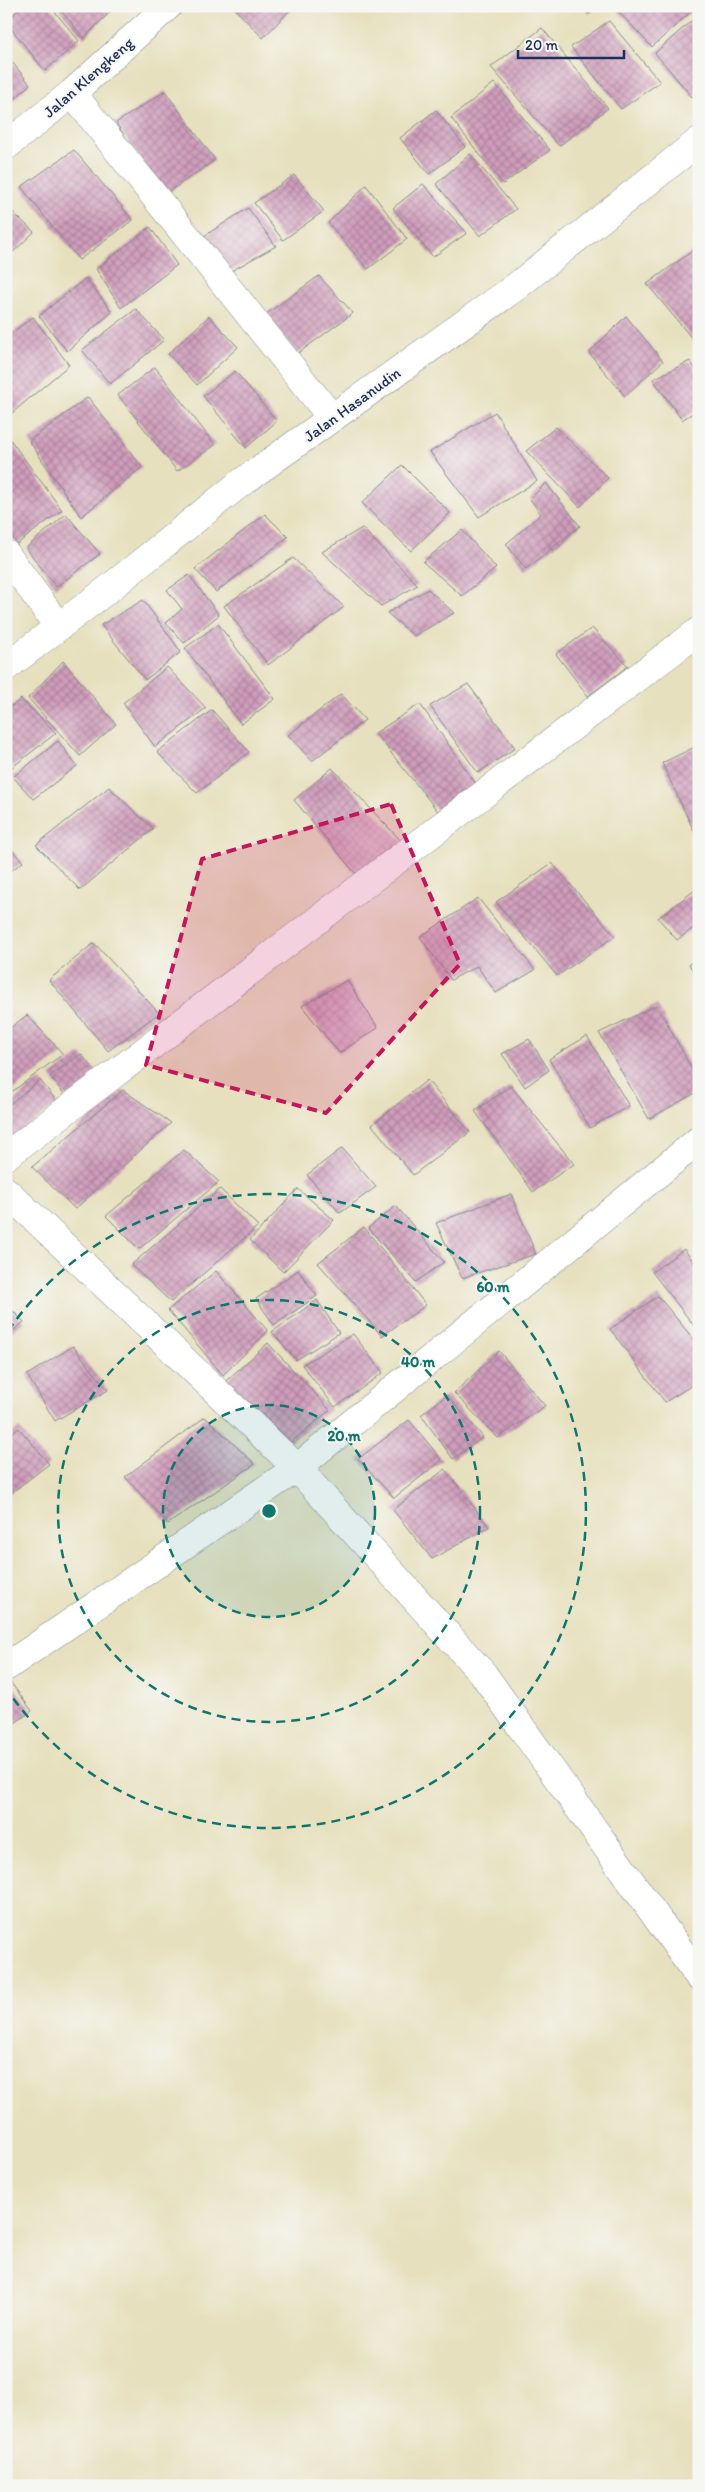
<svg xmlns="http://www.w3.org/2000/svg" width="705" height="2492" font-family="Itim,sans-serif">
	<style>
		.building { fill: url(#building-cross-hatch) }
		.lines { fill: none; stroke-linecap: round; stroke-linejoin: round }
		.street-casing { stroke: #81888e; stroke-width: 29 }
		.secondary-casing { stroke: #81888e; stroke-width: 29 }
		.street { stroke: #fff; stroke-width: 28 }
		.secondary { stroke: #fff; stroke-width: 28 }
		.marked { fill: #c2185b; fill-opacity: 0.2; stroke: #c2185b; stroke-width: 4; stroke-dasharray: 10 6; stroke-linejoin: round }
		.ring { fill: none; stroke: #0f766e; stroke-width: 2.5; stroke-dasharray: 9 6 }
		.labels { text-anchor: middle; stroke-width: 4; stroke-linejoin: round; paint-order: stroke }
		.street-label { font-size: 16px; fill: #1b2f5e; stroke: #f6f6f2 }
		.centre { fill: #0f766e; stroke: #f6f6f2; stroke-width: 2.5 }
		.ring-label { font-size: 15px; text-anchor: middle; font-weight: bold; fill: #0f766e; stroke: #f6f6f2; stroke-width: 4; stroke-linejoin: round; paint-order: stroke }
	</style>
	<defs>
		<pattern id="building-cross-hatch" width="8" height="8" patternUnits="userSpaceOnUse" patternTransform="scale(1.25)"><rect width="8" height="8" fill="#d09dbb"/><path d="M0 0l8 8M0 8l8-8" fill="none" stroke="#a8809b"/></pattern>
	</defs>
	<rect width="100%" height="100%" fill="#f6f6f2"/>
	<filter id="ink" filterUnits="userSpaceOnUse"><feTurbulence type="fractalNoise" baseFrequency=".02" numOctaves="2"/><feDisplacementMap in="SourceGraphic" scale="10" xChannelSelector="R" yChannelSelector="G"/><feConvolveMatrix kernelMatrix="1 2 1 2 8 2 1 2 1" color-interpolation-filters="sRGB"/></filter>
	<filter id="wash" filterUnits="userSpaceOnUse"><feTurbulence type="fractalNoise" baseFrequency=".0096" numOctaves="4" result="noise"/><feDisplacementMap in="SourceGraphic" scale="20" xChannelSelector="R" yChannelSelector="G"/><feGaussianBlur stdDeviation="1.12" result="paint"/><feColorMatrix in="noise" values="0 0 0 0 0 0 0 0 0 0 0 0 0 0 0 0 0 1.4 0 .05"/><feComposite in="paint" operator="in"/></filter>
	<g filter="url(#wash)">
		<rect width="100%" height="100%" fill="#e7e0be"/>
		<g id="blocks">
			<g class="building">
				<path d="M22,6H50L79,41L45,71L6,22Z"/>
				<path d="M57,6H116L84,38Z"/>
				<path d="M232,6H294L263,38Z"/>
				<path d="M582,6H598L589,14Z"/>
				<path d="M613,6H697L652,47Z"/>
				<path d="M699,14V92L692,97L655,53Z"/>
				<path d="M609,21L660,82L621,109L571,47Z"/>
				<path d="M542,28L608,108L559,146L491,67Z"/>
				<path d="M6,55L30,84L6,108Z"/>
				<path d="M494,83L550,150L503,184L451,118Z"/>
				<path d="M165,91L215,160L164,195L116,123Z"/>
				<path d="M436,110L465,147L429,174L400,138Z"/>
				<path d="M74,150L133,220L79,260L21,187Z"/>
				<path d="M470,154L516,209L480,236L436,184Z"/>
				<path d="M294,175L324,211L283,240L254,203Z"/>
				<path d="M423,184L467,233L433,257L393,208Z"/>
				<path d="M366,185L407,239L368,269L328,223Z"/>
				<path d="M6,206L34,232L6,259Z"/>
				<path d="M248,208L276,246L231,271L204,236Z"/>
				<path d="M150,227L177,265L121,308L96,269Z"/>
				<path d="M699,246V347L647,284Z"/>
				<path d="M319,276L353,313L297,354L266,314Z"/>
				<path d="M86,278L112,312L67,351L39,316Z"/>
				<path d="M136,309L164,340L110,384L82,350Z"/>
				<path d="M209,316L238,347L197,385L168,354Z"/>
				<path d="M626,316L663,361L625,396L589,353Z"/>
				<path d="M33,317L69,365L6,418V337Z"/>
				<path d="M690,361L699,374V409L682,420L653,379Z"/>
				<path d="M155,367L215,445L177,471L118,395Z"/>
				<path d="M235,371L277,421L246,448L203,396Z"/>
				<path d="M88,397L142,467L81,517L29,441Z"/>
				<path d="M495,412L537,481L479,517L430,452Z"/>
				<path d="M556,427L608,478L580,507L526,451Z"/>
				<path d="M6,434L62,510L17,544L6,528Z"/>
				<path d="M402,465L450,513L411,551L362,503Z"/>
				<path d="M546,483L580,526L526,569L506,544L541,514L530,499Z"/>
				<path d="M66,514L100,554L56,587L26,548Z"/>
				<path d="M265,514L288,537L216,592L195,569Z"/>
				<path d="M362,528L418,585L381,606L322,552Z"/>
				<path d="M462,530L496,568L462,596L423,562Z"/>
				<path d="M293,558L344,607L268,665L224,606Z"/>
				<path d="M189,575L219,615L184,643L166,623L182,609L167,590Z"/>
				<path d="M428,589L454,613L414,636L387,613Z"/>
				<path d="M143,600L181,652L145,680L101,625Z"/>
				<path d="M218,624L275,699L241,724L185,648Z"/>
				<path d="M592,628L628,666L588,696L556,654Z"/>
				<path d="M63,661L116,724L80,756L28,698Z"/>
				<path d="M167,667L206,708L155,747L123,703Z"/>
				<path d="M468,684L515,748L478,773L430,706Z"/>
				<path d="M341,694L365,720L312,761L288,735Z"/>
				<path d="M21,699L56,733L6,772V710Z"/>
				<path d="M420,704L479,788L441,815L375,733Z"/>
				<path d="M212,710L249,752L197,793L157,752Z"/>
				<path d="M58,741L77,766L33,799L13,777Z"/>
				<path d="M699,745V842L662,763Z"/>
				<path d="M332,768L406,846L360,879L294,800Z"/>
				<path d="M109,787L153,829L80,890L36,845Z"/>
				<path d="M6,844L23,862L6,874Z"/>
				<path d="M552,863L615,936L557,976L496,902Z"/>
				<path d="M695,890L699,893V924L677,940L658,918Z"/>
				<path d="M478,898L535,970L496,993L477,966L451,980L420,937Z"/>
				<path d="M94,943L159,1013L108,1051L49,980Z"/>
				<path d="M699,958V981L689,964Z"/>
				<path d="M347,980L378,1028L339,1053L302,1006Z"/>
				<path d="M657,1005L699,1082V1091L649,1119L599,1033Z"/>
				<path d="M27,1015L63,1054L6,1096V1031Z"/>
				<path d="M587,1036L629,1106L590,1128L549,1059Z"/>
				<path d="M529,1039L549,1070L525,1087L502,1054Z"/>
				<path d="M81,1054L100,1076L68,1099L50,1076Z"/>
				<path d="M40,1080L58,1103L6,1145V1107Z"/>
				<path d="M427,1080L470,1132L413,1175L372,1125Z"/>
				<path d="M511,1086L574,1164L533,1192L475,1111Z"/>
				<path d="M123,1090L171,1123L75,1209L32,1167Z"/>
				<path d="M342,1148L376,1187L340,1213L307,1175Z"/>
				<path d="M184,1150L219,1182L139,1249L106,1216Z"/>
				<path d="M220,1189L258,1226L171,1302L131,1265Z"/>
				<path d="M298,1189L334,1220L283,1272L250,1240Z"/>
				<path d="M511,1194L536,1254L462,1278L436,1223Z"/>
				<path d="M396,1206L444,1262L416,1282L368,1228Z"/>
				<path d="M364,1227L426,1305L382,1336L318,1263Z"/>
				<path d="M684,1249L699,1269V1332L652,1272Z"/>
				<path d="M298,1270L317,1296L274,1325L256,1299Z"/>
				<path d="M216,1271L268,1331L223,1375L168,1310Z"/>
				<path d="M658,1296L699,1346V1381L665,1402L610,1329Z"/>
				<path d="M317,1300L339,1333L296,1360L272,1332Z"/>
				<path d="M6,1304L24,1322L6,1336Z"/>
				<path d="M353,1334L383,1373L335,1407L302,1365Z"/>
				<path d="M268,1343L330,1410L291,1442L226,1381Z"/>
				<path d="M73,1346L108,1390L55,1421L27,1375Z"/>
				<path d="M499,1351L545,1406L498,1438L454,1393Z"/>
				<path d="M447,1395L483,1437L453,1459L421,1415Z"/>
				<path d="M205,1417L255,1464L168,1524L125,1477Z"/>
				<path d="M409,1420L442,1460L394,1498L358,1459Z"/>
				<path d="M19,1428L49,1464L7,1496L6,1437Z"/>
				<path d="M445,1469L489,1527L432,1559L393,1510Z"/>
				<path d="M11,1683L32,1711L9,1727L6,1723V1687Z"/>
			</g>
		</g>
	</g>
	<g filter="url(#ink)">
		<use href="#blocks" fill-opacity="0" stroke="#81888e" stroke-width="1"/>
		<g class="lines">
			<defs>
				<g id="street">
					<path d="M72,93L332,418"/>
					<path d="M6,146L72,93L168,6"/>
					<path d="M6,554L58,626"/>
					<path d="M6,1156L699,631"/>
					<path d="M6,1191L297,1468L484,1675L699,1977"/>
					<path d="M6,1667L297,1468L699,1140"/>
				</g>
				<path id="secondary" d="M6,667L111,587L238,485L513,289L699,141"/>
			</defs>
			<use href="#street" class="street-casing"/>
			<use href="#secondary" class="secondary-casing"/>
			<use href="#street" class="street"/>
			<use href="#secondary" class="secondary"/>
		</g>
	</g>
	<path class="marked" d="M391,804L460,964L326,1113L146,1065L202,859Z"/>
	<circle cx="269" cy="1511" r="106" fill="#0f766e" fill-opacity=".12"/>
	<g class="ring">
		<circle cx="269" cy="1511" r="106"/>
		<circle cx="269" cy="1511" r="211"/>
		<path d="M8 1331A317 317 0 1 1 8 1691"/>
	</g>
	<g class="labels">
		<g class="street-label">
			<text transform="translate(88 77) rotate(-41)" y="6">Jalan Klengkeng</text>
			<text transform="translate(352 404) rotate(-36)" y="6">Jalan Hasanudin</text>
		</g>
	</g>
	<circle cx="269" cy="1511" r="8" class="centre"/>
	<g class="ring-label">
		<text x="493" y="1292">60 m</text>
		<text x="418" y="1367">40 m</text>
		<text x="344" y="1441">20 m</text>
	</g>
	<rect width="705" height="2492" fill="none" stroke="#f6f6f2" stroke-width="25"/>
	<path d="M518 50v8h106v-8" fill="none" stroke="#1b2f5e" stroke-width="2.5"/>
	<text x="525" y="50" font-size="15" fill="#1b2f5e" stroke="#f6f6f2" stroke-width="4" paint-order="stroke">20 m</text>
</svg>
